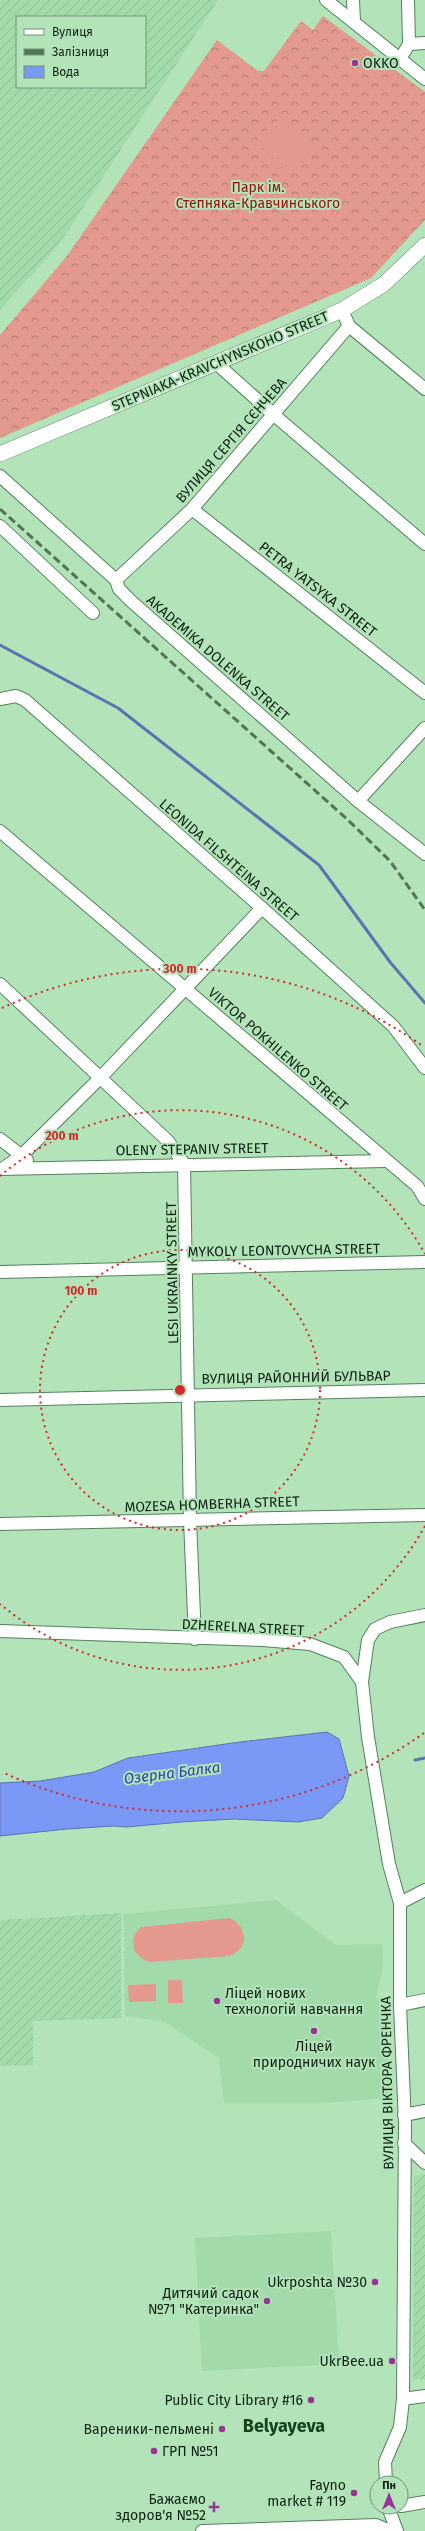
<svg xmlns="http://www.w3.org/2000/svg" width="425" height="2531" font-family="'Fira Sans',sans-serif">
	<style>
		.built { fill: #a2daac }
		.industrial { fill: url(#industrial-furrows); fill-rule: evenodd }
		.forest { fill: url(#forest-crowns) }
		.pitch { fill: #e3998d }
		.water { fill: #7a98f6; stroke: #5a74b2 }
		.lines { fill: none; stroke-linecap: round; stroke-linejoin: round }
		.stream { stroke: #5a74b2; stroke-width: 3 }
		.minor-casing { stroke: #53815c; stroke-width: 14 }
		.major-casing { stroke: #53815c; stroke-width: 16 }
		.minor { stroke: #fff; stroke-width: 12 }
		.major { stroke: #fff; stroke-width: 15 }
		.rail { stroke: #547459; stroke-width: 3; stroke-dasharray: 8 4; stroke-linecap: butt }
		.ring { fill: none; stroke: #d62828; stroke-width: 2; stroke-dasharray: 2 4 }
		.poi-dot { fill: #9a3396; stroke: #b2e3b9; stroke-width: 1.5 }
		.labels { text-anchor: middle; stroke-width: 4; stroke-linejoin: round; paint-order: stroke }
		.poi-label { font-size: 14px; fill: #0e2112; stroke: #b2e3b9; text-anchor: end }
		.park-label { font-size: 14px; fill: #9c1009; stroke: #b2e3b9 }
		.street-label { font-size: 14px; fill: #0e2112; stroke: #b2e3b9 }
		.water-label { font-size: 15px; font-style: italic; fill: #2d43ae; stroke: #b2e3b9 }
		.district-label { font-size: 18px; font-weight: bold; fill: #154321; stroke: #b2e3b9 }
		.centre { fill: #d62828; stroke: #b2e3b9; stroke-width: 2 }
		.ring-label { font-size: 12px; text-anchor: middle; font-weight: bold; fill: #d62828; stroke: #b2e3b9; stroke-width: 4; stroke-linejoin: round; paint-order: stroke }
	</style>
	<defs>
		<pattern id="industrial-furrows" width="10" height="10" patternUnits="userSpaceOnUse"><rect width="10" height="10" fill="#a2daac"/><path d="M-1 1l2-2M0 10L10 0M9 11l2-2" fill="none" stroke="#8abb93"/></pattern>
		<pattern id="forest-crowns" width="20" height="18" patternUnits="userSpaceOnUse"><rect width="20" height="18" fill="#e3998d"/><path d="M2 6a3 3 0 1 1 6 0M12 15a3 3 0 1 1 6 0" fill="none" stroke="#b67c72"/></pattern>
	</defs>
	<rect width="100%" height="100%" fill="#b2e3b9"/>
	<g class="built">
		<path d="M276,1900L336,1945L382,1944L383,1966L376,1998L386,1999L390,2098L321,2103H224L219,2058L165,2022L125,2016L124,1914Z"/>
		<path d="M331,2231L339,2364L202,2371L195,2238Z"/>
	</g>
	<g class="industrial">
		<path d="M0,0H218L60,243L0,310ZM17,17H145V87H17Z"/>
		<path d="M121,1913V2018L33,2021V2065L0,2066V1920Z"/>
		<path d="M425,2174V2380L413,2379L414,2176Z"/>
	</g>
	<path class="forest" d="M323,16L425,92V220L371,278L0,438V335L67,256L217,40L258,71H264L301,21L313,30Z"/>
	<g class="pitch">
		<path d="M280,117L315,151L291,175L256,142Z"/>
		<path d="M230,1918C248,1928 250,1948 229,1956L150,1962C132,1957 127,1939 141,1927Z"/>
		<path d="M168,1980H182L183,2003H168Z"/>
		<path d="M156,1984V2001L129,2002L128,1985Z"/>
	</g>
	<path class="water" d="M327,1732L339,1739L349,1776L343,1798L322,1818L298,1822L234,1819L181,1822L127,1827L113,1826L67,1829L0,1836V1783L40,1781L94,1772L128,1758L240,1742Z"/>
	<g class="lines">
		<g class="stream">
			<path d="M0,645L118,708L319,865L390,962L425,1003"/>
			<path d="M415,1760L425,1758"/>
		</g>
		<defs>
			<g id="minor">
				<path d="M326,0L425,79"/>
				<path d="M353,0L354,21"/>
				<path d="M409,44L425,43"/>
				<path d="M400,59L409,44L408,0"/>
				<path d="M349,326L425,389"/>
				<path d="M216,363L273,414L425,544"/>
				<path d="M0,476L116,580L119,589L131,601L358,801L425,854"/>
				<path d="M192,509L425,693"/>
				<path d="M0,526L93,613"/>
				<path d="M116,580L192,509L349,326L342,310"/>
				<path d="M0,699L16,696L25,700L262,908L393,1026L425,1068"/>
				<path d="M358,801L425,728"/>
				<path d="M0,831L417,1186L425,1199"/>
				<path d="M0,984L168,1141L184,1164L190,1520L195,1639"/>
				<path d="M0,1139L27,1160"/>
				<path d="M0,1169L385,1161"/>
				<path d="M2,1169L21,1156L101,1077L262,908"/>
				<path d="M0,1272L425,1262"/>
				<path d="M0,1400L425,1390"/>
				<path d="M0,1524L425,1515"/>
				<path d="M0,1631L263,1640L310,1644L344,1657L362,1682"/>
				<path d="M400,1903L425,1890"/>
				<path d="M400,2005L425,2000"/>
				<path d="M404,2115L425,2111"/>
				<path d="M404,2143L425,2163"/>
				<path d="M403,2399L425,2396"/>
				<path d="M386,2483L385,2462L400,2427L403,2399L405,2124L400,2005V1903L389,1864L368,1737L362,1682L368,1640L375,1629L390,1622L425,1615"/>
				<path d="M401,2506L425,2502"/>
				<path d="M388,2507L397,2531"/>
				<path d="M202,2531L376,2525L390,2531"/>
			</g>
			<path id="major" d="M0,454L342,310L384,284L425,245"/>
		</defs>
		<use href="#minor" class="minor-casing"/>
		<use href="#major" class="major-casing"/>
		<use href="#minor" class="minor"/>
		<use href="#major" class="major"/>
		<path class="rail" d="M0,509L348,820L390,861L425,910"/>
	</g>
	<g class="ring">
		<circle cx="180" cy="1390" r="140"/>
		<path d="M425 1526A280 280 0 0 1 0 1604M0 1176A280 280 0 0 1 425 1254"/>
		<path d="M424 1733A421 421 0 0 1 2 1772M2 1008A421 421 0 0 1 424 1047"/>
	</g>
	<g class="poi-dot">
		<circle cx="355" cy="63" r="4"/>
		<circle cx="217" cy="2001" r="4"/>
		<circle cx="314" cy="2031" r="4"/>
		<circle cx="375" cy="2282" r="4"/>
		<circle cx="267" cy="2301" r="4"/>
		<circle cx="392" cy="2361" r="4"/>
		<circle cx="311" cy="2400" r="4"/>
		<circle cx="222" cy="2429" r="4"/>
		<circle cx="154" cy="2451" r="4"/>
		<circle cx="354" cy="2493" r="4"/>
		<path d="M212 2501h4v4h4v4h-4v4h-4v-4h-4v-4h4z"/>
	</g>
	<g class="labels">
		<g class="poi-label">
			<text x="363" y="68" text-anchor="start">OKKO</text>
			<text x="225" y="1998" text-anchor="start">Ліцей нових<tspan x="225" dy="16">технологій навчання</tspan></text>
			<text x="314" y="2051" text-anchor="middle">Ліцей<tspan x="314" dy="16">природничих наук</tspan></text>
			<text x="367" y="2287">Ukrposhta №30</text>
			<text x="259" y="2298">Дитячий садок<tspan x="259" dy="16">№71 "Катеринка"</tspan></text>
			<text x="384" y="2366">UkrBee.ua</text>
			<text x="303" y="2405">Public City Library #16</text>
			<text x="214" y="2434">Вареники-пельмені</text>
			<text x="162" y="2456" text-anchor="start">ГРП №51</text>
			<text x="346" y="2490">Fayno<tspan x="346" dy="16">market # 119</tspan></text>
			<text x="206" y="2504">Бажаємо<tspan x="206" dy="16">здоров'я №52</tspan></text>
		</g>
		<g class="park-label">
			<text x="258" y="192">Парк ім.<tspan x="258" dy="16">Степняка-Кравчинського</tspan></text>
		</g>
		<g class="street-label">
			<text transform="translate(220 361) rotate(-23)" y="5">STEPNIAKA-KRAVCHYNSKOHO STREET</text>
			<text transform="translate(231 440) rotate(-49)" y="5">ВУЛИЦЯ СЕРГІЯ СЄНЧЕВА</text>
			<text transform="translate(318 589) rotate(38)" y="5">PETRA YATSYKA STREET</text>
			<text transform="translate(218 658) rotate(41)" y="5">AKADEMIKA DOLENKA STREET</text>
			<text transform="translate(229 860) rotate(41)" y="5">LEONIDA FILSHTEINA STREET</text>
			<text transform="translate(278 1049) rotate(41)" y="5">VIKTOR POKHILENKO STREET</text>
			<text transform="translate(192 1149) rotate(-1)" y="5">OLENY STEPANIV STREET</text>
			<text transform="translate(284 1250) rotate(-1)" y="5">MYKOLY LEONTOVYCHA STREET</text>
			<text transform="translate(172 1273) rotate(-91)" y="5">LESI UKRAINKY STREET</text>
			<text transform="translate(296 1377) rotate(-1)" y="5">ВУЛИЦЯ РАЙОННИЙ БУЛЬВАР</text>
			<text transform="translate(212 1504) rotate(-2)" y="5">MOZESA HOMBERHA STREET</text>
			<text transform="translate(243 1627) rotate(3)" y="5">DZHERELNA STREET</text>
			<text transform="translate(387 2083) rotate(-91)" y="5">ВУЛИЦЯ ВІКТОРА ФРЕНЧКА</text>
		</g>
		<g class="water-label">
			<text transform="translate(172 1773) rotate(-7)" y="5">Озерна Балка</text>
		</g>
		<g class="district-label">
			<text x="284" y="2432">Belyayeva</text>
		</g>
	</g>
	<circle cx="180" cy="1390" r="6" class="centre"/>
	<g class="ring-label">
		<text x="180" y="973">300 m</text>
		<text x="62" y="1140">200 m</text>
		<text x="81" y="1295">100 m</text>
	</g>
	<rect x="16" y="16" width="130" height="72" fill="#b2e3b9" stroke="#709576"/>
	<rect x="24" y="29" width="20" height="6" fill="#ffffff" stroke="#709576"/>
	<text x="52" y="36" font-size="12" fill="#0e2112">Вулиця</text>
	<rect x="24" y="49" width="20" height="6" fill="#547459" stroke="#709576"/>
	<text x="52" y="56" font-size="12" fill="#0e2112">Залізниця</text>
	<rect x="24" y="66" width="20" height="12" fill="#7a98f6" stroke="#709576"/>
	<text x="52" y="76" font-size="12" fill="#0e2112">Вода</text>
	<g transform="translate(389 2495)"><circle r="19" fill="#b2e3b9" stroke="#709576"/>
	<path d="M0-3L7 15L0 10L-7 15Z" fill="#9a3396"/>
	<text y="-6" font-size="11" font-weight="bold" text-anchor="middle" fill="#0e2112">Пн</text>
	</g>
</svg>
